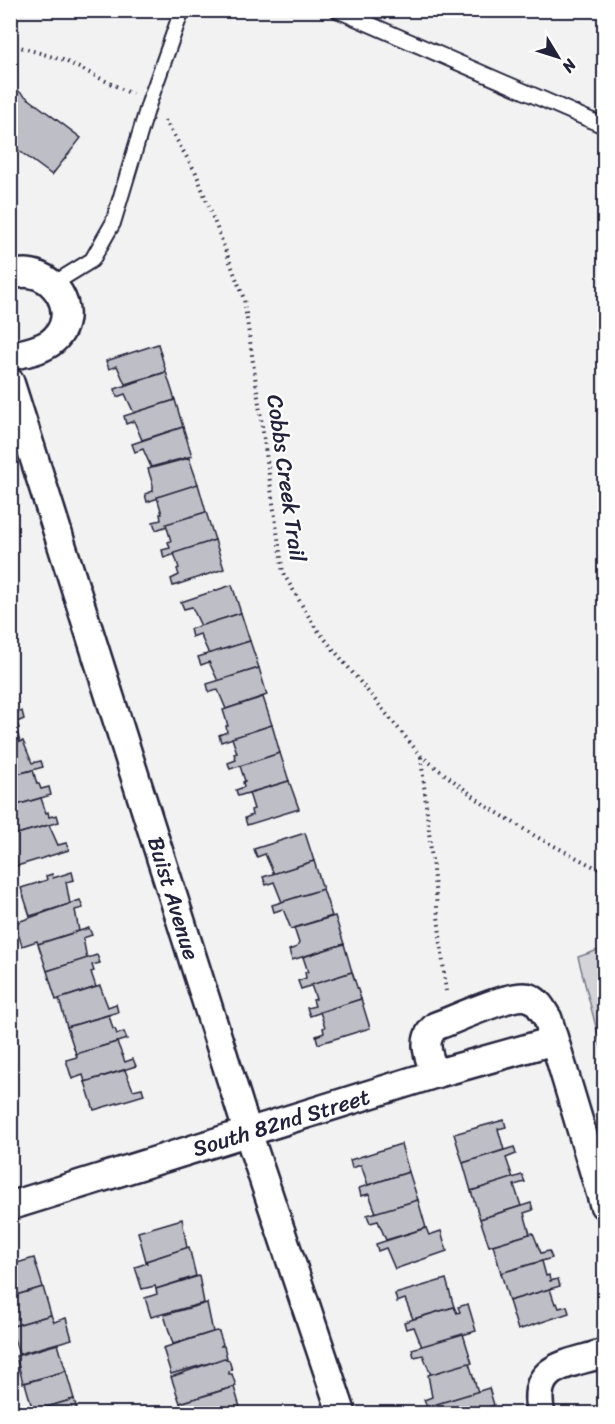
<svg xmlns="http://www.w3.org/2000/svg" width="615" height="1424" font-family="Sriracha,sans-serif">
	<style>
		.green { fill: #d3d3d8; stroke: #7a7a8a; stroke-width: 1.5 }
		.building { fill: #bebec6; stroke: #22223b; stroke-width: 1.5 }
		.lines { fill: none; stroke-linecap: round; stroke-linejoin: round }
		.service-casing { stroke: #22223b; stroke-width: 18 }
		.minor-casing { stroke: #22223b; stroke-width: 32 }
		.path { stroke: #22223b; stroke-width: 4; stroke-dasharray: 1.5 4.5; stroke-linecap: butt }
		.service { stroke: #fff; stroke-width: 14 }
		.minor { stroke: #fff; stroke-width: 27 }
		.labels { text-anchor: middle; stroke-width: 4.5; stroke-linejoin: round; paint-order: stroke }
		.street-label { font-size: 22px; fill: #22223b; stroke: #fff }
	</style>
	<rect width="100%" height="100%" fill="#f2f2f3"/>
	<filter id="ink" filterUnits="userSpaceOnUse"><feTurbulence type="fractalNoise" baseFrequency=".0167" numOctaves="2"/><feDisplacementMap in="SourceGraphic" scale="12" xChannelSelector="R" yChannelSelector="G"/><feConvolveMatrix kernelMatrix="1 2 1 2 8 2 1 2 1" color-interpolation-filters="sRGB"/></filter>
	<g filter="url(#ink)">
		<path class="green" d="M604,948V1058L578,957Z"/>
		<g class="building">
			<path d="M17,90L81,138L52,175L10,144V98Z"/>
			<path d="M158,344L166,372L125,384L117,366L109,369L106,361Z"/>
			<path d="M166,372L175,400L134,413L125,394L117,397L115,389Z"/>
			<path d="M175,400L183,427L142,440L134,421L126,424L124,416Z"/>
			<path d="M183,427L192,456L151,467L143,449L135,452L132,444Z"/>
			<path d="M189,458L198,484L147,502L145,494L153,491V485L148,469Z"/>
			<path d="M198,484L206,512L156,530L153,522L161,520L160,514H162L157,497Z"/>
			<path d="M206,512L215,540L164,558L162,550L170,548L168,542L171,541L166,524Z"/>
			<path d="M215,540L224,569L173,586L171,579L179,575L177,569L179,568L174,553Z"/>
			<path d="M232,585L241,613L201,626L192,607L184,609L181,602Z"/>
			<path d="M241,613L250,641L209,654L200,634L192,637L190,629Z"/>
			<path d="M250,641L259,668L218,681L209,662L201,665L198,657Z"/>
			<path d="M259,668L267,695L226,709L218,690L209,692L207,684Z"/>
			<path d="M263,697L272,725L221,742L219,735L227,732L226,726H228L223,710Z"/>
			<path d="M22,711L24,719L17,722L19,728L16,729L20,742L10,745V715Z"/>
			<path d="M272,725L280,753L230,769L228,763L236,760L234,754L237,753L232,738Z"/>
			<path d="M23,741L32,763L41,761L43,767L10,776V745Z"/>
			<path d="M280,753L289,781L238,796L236,790L244,787L243,782L245,781L240,766Z"/>
			<path d="M33,770L37,784H39L41,789L49,787L51,795L10,807V776Z"/>
			<path d="M289,781L299,809L247,825L245,818L252,815L251,810L254,809L249,793Z"/>
			<path d="M41,798L46,813L48,812L49,817L57,815L59,822L10,836V807Z"/>
			<path d="M49,825L58,845L66,843L69,850L17,866L10,836Z"/>
			<path d="M305,833L314,861L274,874L265,854L257,857L254,849Z"/>
			<path d="M314,861L323,889L282,902L274,882L266,885L263,877Z"/>
			<path d="M72,872L74,880L66,882L70,904L30,916L21,888L47,880L46,876L52,874L53,878Z"/>
			<path d="M323,889L332,916L291,929L283,909L274,912L272,905Z"/>
			<path d="M80,900L83,908L75,910L79,931L38,944L37,941L22,946L15,923Z"/>
			<path d="M335,916L344,944L292,960L289,950L297,947L299,943L294,928Z"/>
			<path d="M89,928L92,935L83,938L87,959L47,971L38,944Z"/>
			<path d="M344,944L352,972L301,989L298,981L306,978L305,972H308L303,957Z"/>
			<path d="M97,955L100,963L92,965L94,971L91,972L96,987L56,1000L47,971Z"/>
			<path d="M352,972L361,999L310,1016L307,1008L315,1006L313,1000L316,999L311,985Z"/>
			<path d="M100,986L108,1007L116,1004L118,1012L67,1027L59,999Z"/>
			<path d="M361,999L370,1028L318,1044L316,1036L324,1033L323,1028L325,1027L320,1012Z"/>
			<path d="M109,1015L113,1029H115L117,1034L124,1032L127,1039L76,1054L67,1027Z"/>
			<path d="M117,1042L125,1062L133,1059L136,1066L85,1082L83,1075L72,1079L66,1060L77,1057L76,1054Z"/>
			<path d="M125,1070L133,1090L142,1088L144,1095L94,1110L85,1082Z"/>
			<path d="M504,1120L506,1127L498,1129L504,1150L463,1163L454,1134Z"/>
			<path d="M401,1144L409,1172L368,1185L361,1165L352,1168L350,1160Z"/>
			<path d="M514,1147L516,1154L506,1158L513,1178L471,1191L463,1163Z"/>
			<path d="M409,1172L418,1200L376,1213L369,1194L361,1196L359,1188Z"/>
			<path d="M522,1175L525,1182L514,1185L521,1206L480,1219L471,1191Z"/>
			<path d="M418,1200L426,1228L386,1240L378,1221L370,1223L367,1215Z"/>
			<path d="M531,1203L533,1210L524,1213L530,1234L489,1246L480,1219Z"/>
			<path d="M182,1219L187,1248L146,1261L138,1232Z"/>
			<path d="M426,1228L429,1235L441,1231L447,1251L395,1269L386,1248L378,1251L376,1244Z"/>
			<path d="M533,1233L541,1253L549,1251L552,1258L501,1273L493,1245Z"/>
			<path d="M189,1247L196,1276L156,1289L155,1286L142,1289L135,1267L147,1263L146,1261Z"/>
			<path d="M34,1258L43,1287L10,1297V1265Z"/>
			<path d="M542,1261L546,1276L549,1275L550,1281L558,1279L560,1286L509,1301L501,1273Z"/>
			<path d="M199,1276L204,1303L151,1317L145,1298L157,1294L156,1289Z"/>
			<path d="M446,1279L454,1307L413,1319L405,1299L397,1302L395,1294Z"/>
			<path d="M43,1287L51,1315L10,1327V1297Z"/>
			<path d="M550,1289L555,1304L557,1303L559,1308L567,1306L569,1313L518,1330L509,1301Z"/>
			<path d="M207,1303L213,1332L173,1344L164,1315Z"/>
			<path d="M468,1304L476,1331L422,1347L414,1327L406,1329L404,1322L454,1307L457,1313L460,1312L458,1307Z"/>
			<path d="M51,1315L54,1322L66,1318L72,1339L19,1354L10,1327Z"/>
			<path d="M216,1331L219,1332L223,1344L221,1346H224L227,1358L171,1374L163,1348Z"/>
			<path d="M463,1334L472,1363L431,1375L423,1355L414,1357L412,1349Z"/>
			<path d="M58,1344L66,1371L23,1383L16,1356Z"/>
			<path d="M224,1358L229,1360L232,1370L229,1371V1374H232L236,1386L180,1403L171,1377Z"/>
			<path d="M469,1363L478,1392L427,1407L424,1400L432,1397L428,1375Z"/>
			<path d="M66,1371L74,1399L33,1411L25,1383Z"/>
			<path d="M234,1387L242,1414H184L180,1403Z"/>
			<path d="M489,1388L494,1405L483,1409L484,1414H439L437,1404Z"/>
			<path d="M74,1399L78,1414H33V1411Z"/>
		</g>
		<g class="lines">
			<defs>
				<g id="service">
					<path d="M337,10L604,126"/>
					<path d="M53,284L92,260L113,223L149,103L182,10"/>
				</g>
				<g id="minor">
					<path d="M10,276C52,260 86,316 50,343C38,351 24,353 10,356"/>
					<path d="M10,382L248,1133L342,1414"/>
					<path d="M435,1074C429,1057 420,1040 436,1026C454,1020 514,991 530,998C539,1002 543,1011 548,1019L604,1205"/>
					<path d="M10,1206L435,1074L553,1041"/>
					<path d="M541,1414C529,1364 569,1365 604,1353"/>
				</g>
			</defs>
			<use href="#service" class="service-casing"/>
			<use href="#minor" class="minor-casing"/>
			<g class="path">
				<path d="M10,44L63,60L132,94"/>
				<path d="M165,120L196,173L244,299L283,573L315,627L421,756L485,805L535,836L604,872"/>
				<path d="M421,757L446,991"/>
			</g>
			<use href="#service" class="service"/>
			<use href="#minor" class="minor"/>
		</g>
	</g>
	<g class="labels">
		<g class="street-label">
			<text transform="translate(287 478) rotate(82)" y="8">Cobbs Creek Trail</text>
			<text transform="translate(174 898) rotate(73)" y="8">Buist Avenue</text>
			<text transform="translate(281 1122) rotate(-17)" y="8">South 82nd Street</text>
		</g>
	</g>
	<rect width="615" height="1424" fill="none" stroke="#fff" stroke-width="36"/>
	<rect x="18" y="18" width="579" height="1388" fill="none" stroke="#22223b" stroke-width="2" filter="url(#ink)"/>
	<g transform="translate(558 57) rotate(128)" stroke="#ffffff" stroke-width="4.5" paint-order="stroke">
	<path d="M0-4.5L10 22L0 15L-10 22Z" fill="#22223b"/>
	<text y="-9" font-size="16" font-weight="bold" text-anchor="middle" fill="#22223b">N</text>
	</g>
</svg>
